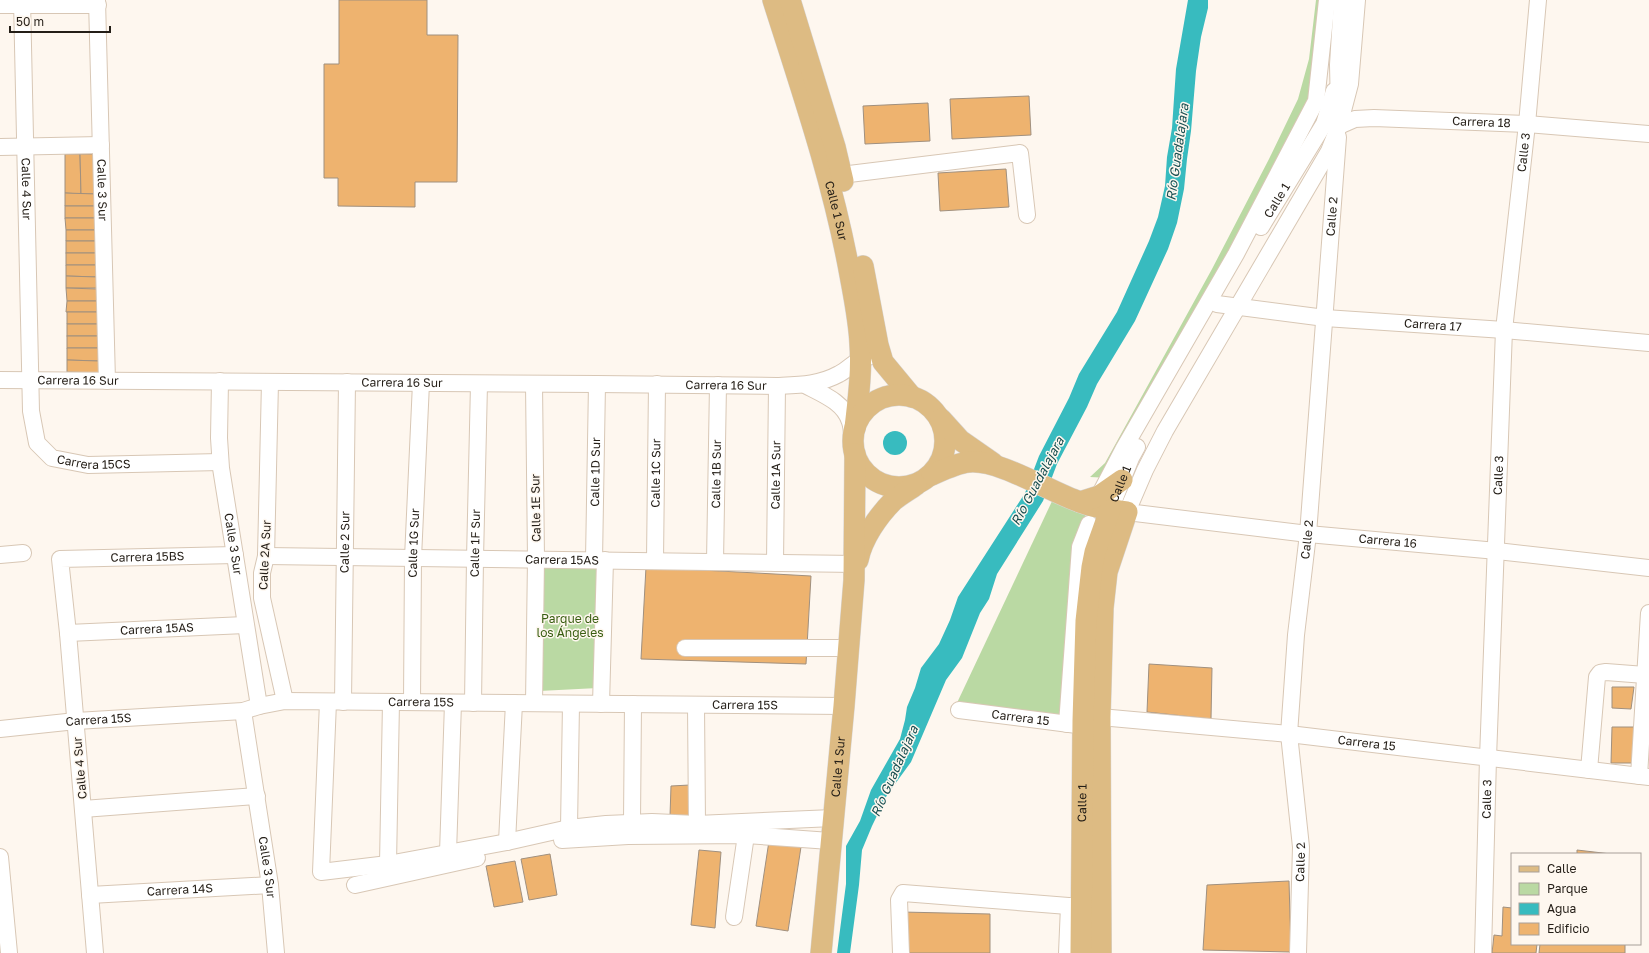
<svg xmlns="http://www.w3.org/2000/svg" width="1649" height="953" font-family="'Golos Text',sans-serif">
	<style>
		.green { fill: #bad9a3 }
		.water { fill: #38bbbf }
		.building { fill: #eeb36f; stroke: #a0907f }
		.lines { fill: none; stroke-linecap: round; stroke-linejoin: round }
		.minor-casing { stroke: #d8c7b5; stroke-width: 18 }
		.major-casing { stroke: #d8d6d5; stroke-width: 22 }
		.minor { stroke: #fff; stroke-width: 16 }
		.major { stroke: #ddbb83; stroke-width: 21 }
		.labels { text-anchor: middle; stroke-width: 3; stroke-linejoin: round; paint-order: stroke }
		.street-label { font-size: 12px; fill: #241e17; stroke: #fef7ef }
		.park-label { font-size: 12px; fill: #395e11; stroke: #fef7ef }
		.water-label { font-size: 13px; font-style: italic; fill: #174e50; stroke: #fef7ef }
	</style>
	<rect width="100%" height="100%" fill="#fef7ef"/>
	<g class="green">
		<path d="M1316,0H1330L1314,116L1110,478L1090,477L1105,463L1212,269L1269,159L1298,99L1309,59Z"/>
		<path d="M1054,497L1080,507L1087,518L1084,723L956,705Z"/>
		<path d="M541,562L601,564L598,688L539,691Z"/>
	</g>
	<g class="water">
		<path d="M1188,0H1208V8L1201,37L1196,71L1191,131L1187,159L1184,189L1177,223L1168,249L1135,321L1097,384L1087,407L1057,464L1043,501L997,574L989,599L980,613L962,658L946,680L911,762L887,795L872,826L862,850L859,885L850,953H837L846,884V846L860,821L871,790L900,739L905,720L907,707L915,688L921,668L939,644L950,620L958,597L1025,493L1039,456L1069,398L1079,374L1117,312L1149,241L1158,217L1165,186L1167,157L1172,128L1176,69Z"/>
		<circle cx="895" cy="443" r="12"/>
	</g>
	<g class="building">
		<path d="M339,0H427V35H458L457,182H415V207L338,206V178H324V64H339Z"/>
		<path d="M1029,96L1031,135L952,139L950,99Z"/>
		<path d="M928,103L930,141L865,144L863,106Z"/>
		<path d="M65,154H80L81,194L65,193Z"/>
		<path d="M80,154H95L97,194H81Z"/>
		<path d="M1006,169L1009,207L940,211L938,173Z"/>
		<path d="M65,193L97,194V206H65Z"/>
		<rect x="65" y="206" width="32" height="12"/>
		<path d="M65,218H97V230H66Z"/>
		<path d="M66,230H97L98,241H66Z"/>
		<rect x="66" y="241" width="32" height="12"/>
		<rect x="66" y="253" width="32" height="12"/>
		<path d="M66,265H98V277L66,276Z"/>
		<path d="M66,276L98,277V288H66Z"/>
		<path d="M66,288L98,289V301H67Z"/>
		<path d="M67,301H98V312H66Z"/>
		<path d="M67,312H99L98,324H67Z"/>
		<rect x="67" y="324" width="32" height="12"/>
		<rect x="67" y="336" width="32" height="12"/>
		<path d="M67,348H99V361L67,360Z"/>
		<path d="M67,360L99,361V373L67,372Z"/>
		<path d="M646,567L811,576L806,664L641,659Z"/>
		<path d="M1149,664L1212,668L1211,719L1147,712Z"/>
		<path d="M1612,687H1634L1631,709L1612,708Z"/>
		<path d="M1612,727H1635V763H1611Z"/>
		<path d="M690,785V816H670L671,786Z"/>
		<path d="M769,841L801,847L788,931L756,926Z"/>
		<path d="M699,850L721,852L715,928L691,925Z"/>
		<path d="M1577,850L1611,854H1577Z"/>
		<path d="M550,854L557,895L529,900L521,859Z"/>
		<path d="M515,861L523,902L494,907L486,866Z"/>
		<path d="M1289,881L1291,952L1203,950L1207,885Z"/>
		<path d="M1503,907L1512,908V944H1537L1536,953H1492L1494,935L1502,936Z"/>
		<path d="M902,912L990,914V953H903Z"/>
		<path d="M1540,944H1625V953H1539Z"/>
	</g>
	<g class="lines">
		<defs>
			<g id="minor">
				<path id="s1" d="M22,0L31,411L37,443L52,458L88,465L220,462"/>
				<path id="s2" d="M97,0L107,381"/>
				<path id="s3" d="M1357,0L1350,84L1339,126L1329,151L1165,431L1145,470L1127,512L1308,534L1497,551L1649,568"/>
				<path d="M0,5H98"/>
				<path d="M1339,108L1338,65L1342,0"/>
				<path id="s4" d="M1339,126L1355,119L1374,118L1527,124L1649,134"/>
				<path d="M0,147L101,145"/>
				<path d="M841,175L1020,153L1027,215"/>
				<path id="s5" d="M1261,227L1324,124L1334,91"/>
				<path id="s6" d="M1217,304L1325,318L1504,330L1649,343"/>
				<path id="s7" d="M0,380L597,384L777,386C799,385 819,385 839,374C849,369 856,359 868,357"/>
				<path id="s8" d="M220,381L219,438L221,468L259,706"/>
				<path d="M270,382L266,556L262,573V598L285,701"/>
				<path d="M805,385C822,394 844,402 850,422C852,428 852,435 853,441"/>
				<path d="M1100,494L1124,448L1236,254L1316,101L1327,0"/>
				<path id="s9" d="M1110,510L1131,458L1137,447"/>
				<path d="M0,555L23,553"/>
				<path id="s10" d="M266,556L857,564"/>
				<path id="s11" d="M594,560L597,384"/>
				<path id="s12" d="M655,561L657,384"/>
				<path id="s13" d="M715,562L718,385"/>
				<path id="s14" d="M775,563L777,386"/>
				<path id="s15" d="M68,633L245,625"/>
				<path d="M685,648H848"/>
				<path d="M328,702L321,872L388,864L507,842L569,828L606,824L652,822L697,824L833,818"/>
				<path id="s16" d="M343,702L347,382"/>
				<path id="s17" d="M412,702L413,558L421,383"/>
				<path id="s18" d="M473,703L475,559L479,384"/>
				<path d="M534,703L536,559L534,384"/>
				<path d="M601,704L605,560"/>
				<path d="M696,705L697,824"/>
				<path id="s19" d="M959,710L1077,725"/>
				<path id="s20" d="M243,711L270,885L276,953"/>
				<path id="s21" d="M1089,716L1289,734L1649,777"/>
				<path d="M1067,724L1080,547L1089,524"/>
				<path id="s22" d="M0,729L76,721L243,711L259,706L285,701L844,706"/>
				<path d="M1589,770L1597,677L1600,673L1606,672L1645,675"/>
				<path d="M1639,776L1649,613"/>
				<path d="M83,809L257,796"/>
				<path d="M632,822L633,704"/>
				<path d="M569,828L571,704"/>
				<path d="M562,840L628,836L746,835L830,841"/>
				<path d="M507,842L514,703"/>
				<path d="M448,853L453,703"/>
				<path d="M0,857L9,953"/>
				<path d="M388,864L391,702"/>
				<path d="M355,885L477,858"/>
				<path id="s23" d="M90,895L270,885"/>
				<path d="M734,917L746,835"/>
				<path id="s24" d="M95,953L68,633L60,559L235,555"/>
				<path d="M901,953L899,900L903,893L1081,907"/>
				<path d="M1067,953L1069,906"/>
				<path id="s25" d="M1298,953L1301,847L1289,734L1296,635L1308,534L1338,137"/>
				<path id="s26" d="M1483,953L1488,758L1504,330L1527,124L1538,0"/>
			</g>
			<g id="major">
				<path id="s27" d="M773,0C802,91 833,181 850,275C854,297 859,321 860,344C862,372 858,401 855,428"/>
				<path d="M790,0L835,147L843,181"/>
				<path d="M863,266L878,345L883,362L912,397"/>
				<circle cx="899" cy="441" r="46"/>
				<path d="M941,419L960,440L993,463"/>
				<path d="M932,475C943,470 957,463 969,462C999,459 1050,492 1080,502C1095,508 1111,510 1127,512L1107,572L1103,608L1100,717L1101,953"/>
				<path d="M1080,502L1099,496L1122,480"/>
				<path d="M858,560C862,539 878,516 893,501C900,495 909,490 916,485"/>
				<path id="s28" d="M821,953L844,706L854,580L855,454"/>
				<path id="s29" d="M1081,953L1083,721L1086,621L1092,567L1095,552L1110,510"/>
			</g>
		</defs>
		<use href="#minor" class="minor-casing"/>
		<use href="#major" class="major-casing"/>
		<use href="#minor" class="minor"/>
		<use href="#major" class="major"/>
	</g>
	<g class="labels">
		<g class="street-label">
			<text dy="4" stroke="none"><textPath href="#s4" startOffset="144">Carrera 18</textPath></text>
			<text dy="4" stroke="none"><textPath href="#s26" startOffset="802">Calle 3</textPath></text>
			<text dy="4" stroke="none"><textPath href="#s1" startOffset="189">Calle 4 Sur</textPath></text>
			<text dy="4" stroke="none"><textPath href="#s2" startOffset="190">Calle 3 Sur</textPath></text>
			<text dy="4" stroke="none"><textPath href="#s5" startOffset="31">Calle 1</textPath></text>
			<text dy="4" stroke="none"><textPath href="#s27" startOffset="220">Calle 1 Sur</textPath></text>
			<text dy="4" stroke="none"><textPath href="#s25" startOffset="739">Calle 2</textPath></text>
			<text dy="4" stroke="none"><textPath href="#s6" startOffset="217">Carrera 17</textPath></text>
			<text dy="4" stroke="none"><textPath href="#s7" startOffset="78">Carrera 16 Sur</textPath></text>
			<text dy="4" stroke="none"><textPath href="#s7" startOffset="402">Carrera 16 Sur</textPath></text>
			<text dy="4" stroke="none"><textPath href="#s7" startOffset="726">Carrera 16 Sur</textPath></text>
			<text dy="4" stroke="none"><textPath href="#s1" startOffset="507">Carrera 15CS</textPath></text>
			<text dy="4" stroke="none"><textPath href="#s11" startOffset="88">Calle 1D Sur</textPath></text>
			<text dy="4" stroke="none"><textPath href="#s12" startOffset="88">Calle 1C Sur</textPath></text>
			<text dy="4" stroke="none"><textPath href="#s13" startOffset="88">Calle 1B Sur</textPath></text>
			<text dy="4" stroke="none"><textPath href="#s14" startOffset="88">Calle 1A Sur</textPath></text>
			<text dy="4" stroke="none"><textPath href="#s26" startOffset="478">Calle 3</textPath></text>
			<text dy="4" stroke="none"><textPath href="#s9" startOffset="28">Calle 1</textPath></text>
			<text transform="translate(536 508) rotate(-91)" y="4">Calle 1E Sur</text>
			<text dy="4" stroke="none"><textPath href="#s25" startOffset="415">Calle 2</textPath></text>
			<text dy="4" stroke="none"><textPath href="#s3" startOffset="831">Carrera 16</textPath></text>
			<text dy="4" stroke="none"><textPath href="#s16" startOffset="160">Calle 2 Sur</textPath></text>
			<text dy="4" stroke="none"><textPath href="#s17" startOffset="159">Calle 1G Sur</textPath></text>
			<text dy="4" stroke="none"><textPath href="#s18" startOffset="160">Calle 1F Sur</textPath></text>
			<text dy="4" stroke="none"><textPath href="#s8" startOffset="164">Calle 3 Sur</textPath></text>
			<text transform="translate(265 555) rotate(-87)" y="4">Calle 2A Sur</text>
			<text dy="4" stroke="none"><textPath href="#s24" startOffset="483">Carrera 15BS</textPath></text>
			<text dy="4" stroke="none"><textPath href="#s10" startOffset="296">Carrera 15AS</textPath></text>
			<text dy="4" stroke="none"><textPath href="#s15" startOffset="89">Carrera 15AS</textPath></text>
			<text dy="4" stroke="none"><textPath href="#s22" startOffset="423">Carrera 15S</textPath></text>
			<text dy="4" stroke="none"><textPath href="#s22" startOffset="747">Carrera 15S</textPath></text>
			<text dy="4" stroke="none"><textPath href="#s19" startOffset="62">Carrera 15</textPath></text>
			<text dy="4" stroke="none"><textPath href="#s22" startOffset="99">Carrera 15S</textPath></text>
			<text dy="4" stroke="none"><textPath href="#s21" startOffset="279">Carrera 15</textPath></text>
			<text dy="4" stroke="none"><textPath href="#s28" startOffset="187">Calle 1 Sur</textPath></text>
			<text transform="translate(80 768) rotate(-95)" y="4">Calle 4 Sur</text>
			<text dy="4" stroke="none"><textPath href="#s26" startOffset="154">Calle 3</textPath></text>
			<text dy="4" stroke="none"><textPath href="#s29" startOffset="150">Calle 1</textPath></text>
			<text dy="4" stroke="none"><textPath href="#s25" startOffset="91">Calle 2</textPath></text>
			<text dy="4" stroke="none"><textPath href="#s20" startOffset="158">Calle 3 Sur</textPath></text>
			<text dy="4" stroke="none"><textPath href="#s23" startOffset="90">Carrera 14S</textPath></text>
		</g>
		<g class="park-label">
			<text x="570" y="623">Parque de<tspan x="570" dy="14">los Ángeles</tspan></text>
		</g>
		<g class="water-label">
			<text transform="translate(1177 152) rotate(-82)" y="5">Río Guadalajara</text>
			<text transform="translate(1037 481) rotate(-62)" y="5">Río Guadalajara</text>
			<text transform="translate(894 771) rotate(-66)" y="5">Río Guadalajara</text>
		</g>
	</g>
	<rect x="1511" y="853" width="130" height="92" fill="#fef7ef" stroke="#a7a099"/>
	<rect x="1519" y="866" width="20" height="6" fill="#ddbb83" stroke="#a7a099"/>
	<text x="1547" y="873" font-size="12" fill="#241e17">Calle</text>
	<rect x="1519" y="883" width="20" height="12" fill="#bad9a3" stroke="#a7a099"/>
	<text x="1547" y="893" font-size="12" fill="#241e17">Parque</text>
	<rect x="1519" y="903" width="20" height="12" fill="#38bbbf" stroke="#a7a099"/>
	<text x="1547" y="913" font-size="12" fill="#241e17">Agua</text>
	<rect x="1519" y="923" width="20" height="12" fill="#eeb36f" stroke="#a7a099"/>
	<text x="1547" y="933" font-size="12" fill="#241e17">Edificio</text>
	<path d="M10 26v6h100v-6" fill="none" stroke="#241e17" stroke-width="2"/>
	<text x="16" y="26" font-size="12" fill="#241e17" stroke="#fef7ef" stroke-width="3" paint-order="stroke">50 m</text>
</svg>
